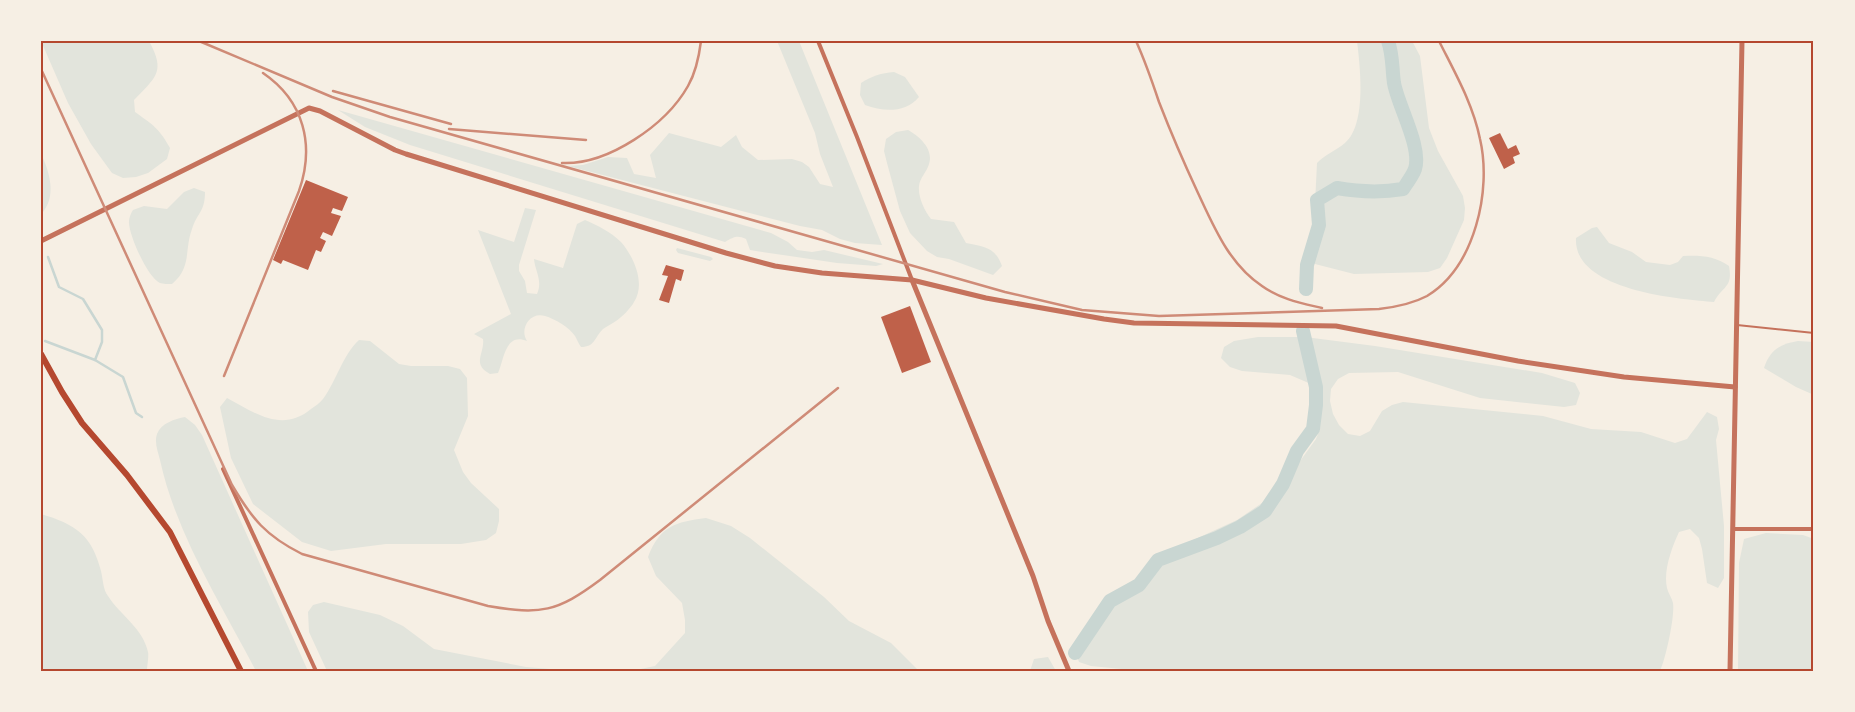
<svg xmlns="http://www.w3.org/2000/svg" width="1855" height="712" font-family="'Crimson Pro',serif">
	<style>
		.green { fill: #e2e4dc }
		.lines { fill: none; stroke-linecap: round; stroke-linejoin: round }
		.stream { stroke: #c9d6d2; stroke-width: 2.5 }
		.river { stroke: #c9d6d2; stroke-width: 14 }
		.building { fill: #bf614a }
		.service { stroke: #c5725c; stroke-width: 2 }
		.minor { stroke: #c5725c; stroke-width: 4 }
		.tertiary { stroke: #c5725c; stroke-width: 5 }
		.primary { stroke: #b5482f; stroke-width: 6 }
		.rail { stroke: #cf8b77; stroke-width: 2.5 }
		.neatline { fill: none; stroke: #b5482f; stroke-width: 2 }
	</style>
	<rect width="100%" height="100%" fill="#f6efe4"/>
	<g class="green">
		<path d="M41,41H149C166,72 156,77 134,100L135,112C153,125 159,128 170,148L167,159L148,173L136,177L123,178L112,173L91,144L68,103Z"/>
		<path d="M777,41H799L882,245L855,243L840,239L822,230L800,226L568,166L583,165L608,157L627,158L634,174L656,178L650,155L669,133L721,147L736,135L742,147L758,160L792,159L802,162L809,167L820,184L833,187L820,154L815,133Z"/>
		<path d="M1357,41H1412L1420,56L1429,128L1438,151L1463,196L1465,208L1464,220L1447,258L1440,268L1428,272L1354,274L1315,264L1307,258L1314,224L1317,163C1326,154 1337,150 1345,143C1367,124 1360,66 1357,41Z"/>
		<path d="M894,72L905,77L919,97C905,113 884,112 865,105L860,95L861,83C872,76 881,73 894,72Z"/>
		<path d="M338,110L771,233L788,242L797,250L812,252L824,250L883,264L876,266L837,263L756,251L750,250L746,239C737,235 734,237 725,242L410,145L365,127Z"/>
		<path d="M908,130C919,136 934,149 929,164C927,172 920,177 919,186C918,197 924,210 931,219L954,222L966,243C985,247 995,247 1002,266L993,275L949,259L937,257L927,251L910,233L900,211L887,163L884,151L886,139L896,132Z"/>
		<path d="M41,154C50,172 57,198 41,214Z"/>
		<path d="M194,188L205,192C205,212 197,213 192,229C184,251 192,267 172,284C168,284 163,284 160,283C148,278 128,234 129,221C129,218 131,213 133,210L144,206L167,209L184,192Z"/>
		<path d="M525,208L536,210L519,265V271L525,281L527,293L537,294C543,281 535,271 534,259L563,268L577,224L585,220C597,225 611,232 621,242C634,257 646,284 634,302C631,308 621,318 616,321C612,324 607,326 603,329C594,338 595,347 581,347C578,343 577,339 575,336C569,327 555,319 545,316C530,311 519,329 527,341C505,332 504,360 498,373L490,374C471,364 485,353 483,339L474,334L511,314L478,230L514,242Z"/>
		<path d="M1597,227L1609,243L1632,252L1646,262L1670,265L1678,262L1683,256C1700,255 1715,256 1729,266C1733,288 1723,285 1714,302C1677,299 1573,290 1576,238L1592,228Z"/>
		<path d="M677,248L711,257L713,259L710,261L678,253L676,250Z"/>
		<path d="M1258,337H1305L1375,346L1542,373L1575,383L1580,393L1576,405L1564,407L1480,398L1398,372L1349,373L1338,379L1331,389L1330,401L1333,414L1339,425L1348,434L1360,436L1370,431L1382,411L1392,405L1403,402L1543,416L1591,429L1641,432L1675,443L1687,439L1707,412L1717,417L1719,429L1716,440L1724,526V578L1718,588L1707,583L1702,549L1699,538L1690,529L1679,532C1672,547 1663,571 1667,588C1668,593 1672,598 1673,603C1675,616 1666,658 1660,671H1142L1091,666L1079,662L1075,651L1079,640L1139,577L1178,547L1237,520L1284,488L1295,468L1316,439L1320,429L1321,406L1319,394L1311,384L1290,375L1242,371L1230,367L1221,358L1224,347L1234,341Z"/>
		<path d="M359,340L370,341L399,364L411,366H448L460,369L467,378L468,416L454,450L463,472L471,483L499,509V521L496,533L486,540L461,544H386L331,551L302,542L253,504L231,458L220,407L227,398C255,413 282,433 311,409C315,406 320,403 323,399C337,380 342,356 359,340Z"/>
		<path d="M1798,341L1814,342V395L1796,387L1764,368C1770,350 1780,344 1798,341Z"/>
		<path d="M185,417L195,425L202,435L308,671H256C221,604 176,534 160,460C158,452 154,442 157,434C161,423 175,419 185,417Z"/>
		<path d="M41,514C75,524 92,535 101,571C103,579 103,590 108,596C120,615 143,628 148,652C149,657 147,665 147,671H41Z"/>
		<path d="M706,518L731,526L750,538L824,597L849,621L891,643L919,671H631L655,666L685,633V620L682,603L656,576L648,557C660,526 675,522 706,518Z"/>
		<path d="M1766,533L1803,535L1814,539V671H1738L1739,563L1744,539Z"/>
		<path d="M324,602L380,615L403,626L434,649L526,667L575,671H327L309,632L308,612L313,605Z"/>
		<path d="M1048,657L1056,671H1030L1034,659Z"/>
	</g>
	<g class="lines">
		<g class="stream">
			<path d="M48,257L59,287L83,299L102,330V342L95,360"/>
			<path d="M45,341L95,360L123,377L136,413L142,417"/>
		</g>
		<g class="river">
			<path d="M1306,289L1307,265L1319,225L1317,200L1337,188C1360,192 1380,193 1403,189C1407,183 1413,175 1415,169C1422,147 1398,106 1394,83C1392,69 1393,55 1388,41"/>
			<path d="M1075,653L1110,601L1139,585L1158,560L1217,538L1240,527L1265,511L1283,484L1297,451L1313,429L1316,405V387L1303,331"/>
		</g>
	</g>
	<g class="building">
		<path d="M1500,133L1508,149L1516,145L1520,154L1513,157L1515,163L1504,169L1489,138Z"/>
		<path d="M306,180L348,197L342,211L333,208L331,213L341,216L332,236L323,232L320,238L326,241L321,252L316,250L308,270L283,260L281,264L273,260Z"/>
		<path d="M666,265L684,270L681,281L676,279L669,303L659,300L668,276L662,275Z"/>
		<path d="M910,306L931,362L902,373L881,317Z"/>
	</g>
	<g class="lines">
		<path class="service" d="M1737,325L1814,333"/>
		<g class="minor">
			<path d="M818,41L857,137L912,280"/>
			<path d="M223,469L316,671"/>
			<path d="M1733,529H1814"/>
		</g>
		<g class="tertiary">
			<path d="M41,241L309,108L320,111L395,150L406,154L726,253L775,266L822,273L912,280L986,298L1104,319L1134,323L1336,326L1518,361L1624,377L1735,387"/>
			<path d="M912,280L1033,576L1048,621L1069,671"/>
			<path d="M1730,671L1742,41"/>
		</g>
		<path class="primary" d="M41,354L62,392L82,423L127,475L170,532L241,671"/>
		<g class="rail">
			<path d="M199,41L332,97L390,117L1005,292L1082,310L1159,316L1379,309C1396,307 1412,304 1427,296C1475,267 1492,190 1480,139C1473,104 1455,73 1439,41"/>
			<path d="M1136,41C1145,61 1152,81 1159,102C1171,133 1184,163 1198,193C1214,227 1229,264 1262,286C1280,299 1301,303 1322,308"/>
			<path d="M41,69L232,485C252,519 266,536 302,554L488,606C541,615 557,612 600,580L838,388"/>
			<path d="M333,91L451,124"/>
			<path d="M449,129L586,140"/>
			<path d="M562,163C608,165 666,125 688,86C696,72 699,57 701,41"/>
			<path d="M224,376L299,191C315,145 304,101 263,73"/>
		</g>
	</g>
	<rect width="1855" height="712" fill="none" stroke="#f6efe4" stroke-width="85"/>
	<rect x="42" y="42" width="1770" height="628" class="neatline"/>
</svg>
